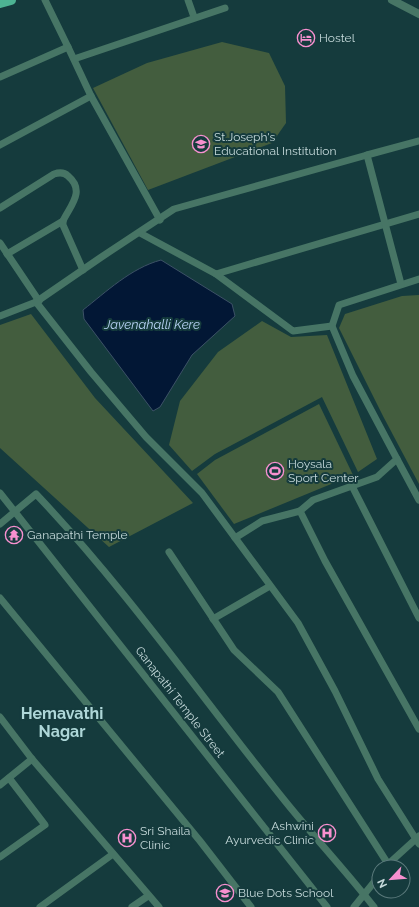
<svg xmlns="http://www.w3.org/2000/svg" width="419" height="907" font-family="Raleway,sans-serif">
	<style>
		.green { fill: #435d3e }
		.water { fill: #021735; stroke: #3c5166 }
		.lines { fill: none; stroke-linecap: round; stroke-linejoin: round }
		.minor { stroke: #477565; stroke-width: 7 }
		.tertiary { stroke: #477565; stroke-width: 8 }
		.primary { stroke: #4db393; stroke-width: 10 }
		.labels { text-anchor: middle; stroke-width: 4; stroke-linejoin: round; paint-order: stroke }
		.poi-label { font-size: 12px; fill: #c5d9da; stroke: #153b3d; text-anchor: start }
		.street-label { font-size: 12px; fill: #c5d9da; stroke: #153b3d }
		.water-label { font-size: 13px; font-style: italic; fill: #b8d2f5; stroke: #153b3d }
		.district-label { font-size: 16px; font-weight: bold; fill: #aed7d8; stroke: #153b3d }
	</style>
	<rect width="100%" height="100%" fill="#153b3d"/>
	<g class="green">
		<path d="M222,42L269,53L285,86L286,123L272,143L148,190L93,88L147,63Z"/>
		<path d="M419,295V484L383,416L339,328L345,314L402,296Z"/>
		<path d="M31,314L95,398L193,503L109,547L0,448V325Z"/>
		<path d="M262,321L291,337L327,335L377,459L358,472L322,397L215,454L192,471L169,445L180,401L218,352Z"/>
		<path d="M319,404L353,475L234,524L197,474L215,460Z"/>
	</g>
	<path class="water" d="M161,260L232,304L235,316L192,355L160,407L153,411L84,319L83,310C106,292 131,268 161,260Z"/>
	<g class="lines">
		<g class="minor">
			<path d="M188,0L194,17"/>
			<path d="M68,47L91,96L160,220"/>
			<path d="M74,59L225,8"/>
			<path d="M0,77L68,47L45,0"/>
			<path d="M0,145L91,96"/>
			<path d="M367,155L419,141"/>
			<path d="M0,208L54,174C60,172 64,172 68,176C86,191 70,206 63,221V225L83,270"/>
			<path d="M140,233L216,274L419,214"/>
			<path d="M0,243L39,301"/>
			<path d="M7,254L63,221"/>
			<path d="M216,274L293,331L332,326"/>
			<path d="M419,279L339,305L332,326L353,376L397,459L377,477L313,500L300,511L325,561L419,729"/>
			<path d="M36,302L100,258L174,209L367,155L401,284"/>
			<path d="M0,316L36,302L91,372L146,437L202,493L298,623L335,691L378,779L419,844"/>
			<path d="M397,459L419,500"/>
			<path d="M352,486L419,618"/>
			<path d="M0,493L327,907"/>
			<path d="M0,524L36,494C127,590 202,698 285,801C314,837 346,871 374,907"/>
			<path d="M235,538L262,521L300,511"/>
			<path d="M169,552L234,650L278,692L388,864"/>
			<path d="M0,598L200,841L251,907"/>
			<path d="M213,619L270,586"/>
			<path d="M0,717L32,759L159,907"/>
			<path d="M0,785L32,759"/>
			<path d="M0,857L45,825L9,778"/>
			<path d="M385,867L419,836"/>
			<path d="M40,907L113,854"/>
			<path d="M132,907L148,896"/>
			<path d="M354,907L379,876"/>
		</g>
		<path class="tertiary" d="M392,0L419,14"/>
		<path class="primary" d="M0,3L11,0"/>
	</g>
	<defs>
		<symbol id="hotel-ring" viewBox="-11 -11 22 22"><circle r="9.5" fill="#153b3d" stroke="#f790cf" stroke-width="1.5"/><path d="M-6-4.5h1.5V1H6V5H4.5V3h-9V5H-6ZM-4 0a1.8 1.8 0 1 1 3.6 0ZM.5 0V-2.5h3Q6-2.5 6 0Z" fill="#f790cf"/></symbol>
		<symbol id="school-ring" viewBox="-11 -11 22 22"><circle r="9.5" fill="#153b3d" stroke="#f790cf" stroke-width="1.5"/><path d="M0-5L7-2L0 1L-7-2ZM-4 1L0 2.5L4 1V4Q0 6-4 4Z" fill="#f790cf"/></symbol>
		<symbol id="stadium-ring" viewBox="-11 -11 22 22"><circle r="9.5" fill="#153b3d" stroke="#f790cf" stroke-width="1.5"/><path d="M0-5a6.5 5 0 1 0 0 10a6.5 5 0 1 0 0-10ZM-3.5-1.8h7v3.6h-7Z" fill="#f790cf"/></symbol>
		<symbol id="temple-ring" viewBox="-11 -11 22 22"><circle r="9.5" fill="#153b3d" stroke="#f790cf" stroke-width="1.5"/><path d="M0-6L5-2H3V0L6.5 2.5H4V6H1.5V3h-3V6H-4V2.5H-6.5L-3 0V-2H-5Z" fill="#f790cf"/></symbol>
		<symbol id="hospital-ring" viewBox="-11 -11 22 22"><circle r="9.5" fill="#153b3d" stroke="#f790cf" stroke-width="1.5"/><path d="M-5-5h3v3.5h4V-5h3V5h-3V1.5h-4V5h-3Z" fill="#f790cf"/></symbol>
	</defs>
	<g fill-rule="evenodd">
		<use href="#hotel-ring" x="296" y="28" width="20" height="20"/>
		<use href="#school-ring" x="191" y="134" width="20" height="20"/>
		<use href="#stadium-ring" x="265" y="461" width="20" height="20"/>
		<use href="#temple-ring" x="4" y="525" width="20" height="20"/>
		<use href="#hospital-ring" x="317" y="823" width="20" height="20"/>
		<use href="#hospital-ring" x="117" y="828" width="20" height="20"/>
		<use href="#school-ring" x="215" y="883" width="20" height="20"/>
	</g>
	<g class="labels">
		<g class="poi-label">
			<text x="319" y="42">Hostel</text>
			<text x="214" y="141">St.Joseph's<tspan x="214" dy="14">Educational Institution</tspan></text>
			<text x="288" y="468">Hoysala<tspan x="288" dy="14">Sport Center</tspan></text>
			<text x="27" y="539">Ganapathi Temple</text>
			<text x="314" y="830" text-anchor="end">Ashwini<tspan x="314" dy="14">Ayurvedic Clinic</tspan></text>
			<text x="140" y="835">Sri Shaila<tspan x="140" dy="14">Clinic</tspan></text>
			<text x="238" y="897">Blue Dots School</text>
		</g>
		<g class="street-label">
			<text transform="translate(180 702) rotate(52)" y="4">Ganapathi Temple Street</text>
		</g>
		<g class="water-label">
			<text x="152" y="329">Javenahalli Kere</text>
		</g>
		<g class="district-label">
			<text x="62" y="719">Hemavathi<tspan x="62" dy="18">Nagar</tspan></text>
		</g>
	</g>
	<g transform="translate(391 879) rotate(244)"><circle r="19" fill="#153b3d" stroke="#5b7a7c"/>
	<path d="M0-3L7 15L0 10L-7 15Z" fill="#f790cf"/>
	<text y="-6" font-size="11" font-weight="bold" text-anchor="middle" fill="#c5d9da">N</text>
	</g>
</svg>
